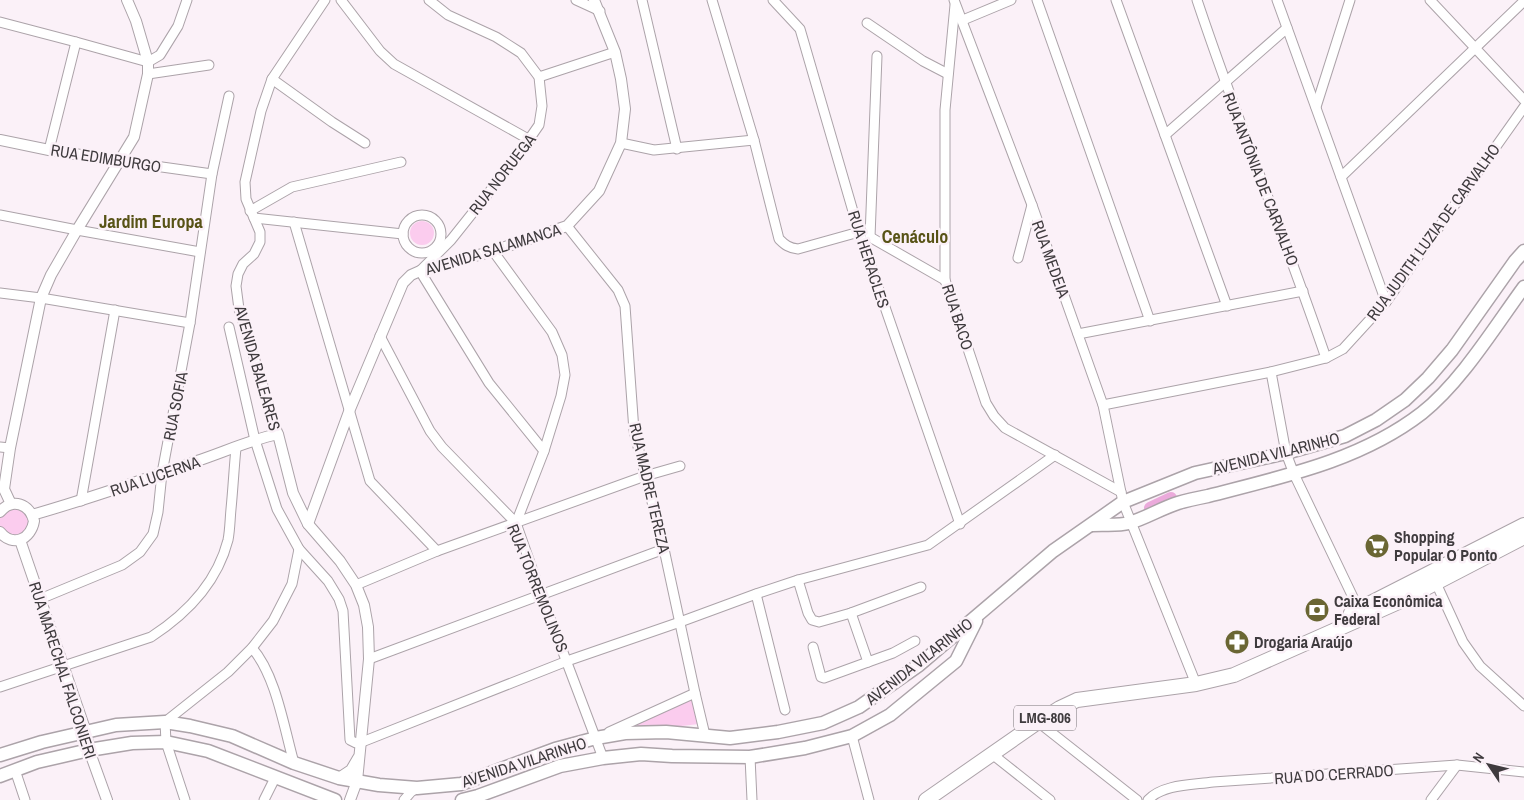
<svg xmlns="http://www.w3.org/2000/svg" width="1524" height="800" font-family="'Archivo Narrow',sans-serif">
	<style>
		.green { fill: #fbccee }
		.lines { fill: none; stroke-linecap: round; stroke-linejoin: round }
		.river { stroke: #ebaadb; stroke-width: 12 }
		.minor-casing { stroke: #aca3a9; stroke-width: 11 }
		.tertiary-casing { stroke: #aca3a9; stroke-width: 12 }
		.secondary-casing { stroke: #aca3a9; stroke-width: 15 }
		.trunk-casing { stroke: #aca3a9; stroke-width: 16 }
		.minor { stroke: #fff; stroke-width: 9 }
		.tertiary { stroke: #fff; stroke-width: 10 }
		.secondary { stroke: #fff; stroke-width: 12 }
		.trunk { stroke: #fff; stroke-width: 14 }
		.labels { text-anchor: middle; stroke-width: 5; stroke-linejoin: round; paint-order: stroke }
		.shield { fill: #fbf1f8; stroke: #777276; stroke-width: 1 }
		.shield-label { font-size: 15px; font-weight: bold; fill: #3f3b3e }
		.street-label { font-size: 16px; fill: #3f3b3e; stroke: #fbf1f8 }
		.poi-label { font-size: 16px; font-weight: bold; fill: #3f3b3e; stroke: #fbf1f8; text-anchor: start }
		.neighbourhood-label { font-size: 18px; font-weight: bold; fill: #585316; stroke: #fbf1f8 }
	</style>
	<rect width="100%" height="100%" fill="#fbf1f8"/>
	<g class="green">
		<circle cx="422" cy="233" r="12"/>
		<path d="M24,508L31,527L14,538L0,529V516L6,509Z"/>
		<path d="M693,696L699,724L605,735Z"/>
	</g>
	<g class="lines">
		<path class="river" d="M1150,508L1171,498"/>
		<defs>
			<g id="minor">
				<path d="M341,0L380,51L394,64L530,140"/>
				<path d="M576,0L600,11"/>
				<path d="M642,0L677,149"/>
				<path d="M712,0L754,140L779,239C785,245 789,248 798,249L859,232"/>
				<path d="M773,0L800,29L859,232L960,524"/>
				<path d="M954,0L1032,205L1103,405L1123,502L1196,684"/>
				<path d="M1037,0L1150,321"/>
				<path d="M1116,0L1227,306"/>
				<path d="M1197,0C1237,120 1285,238 1326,358"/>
				<path d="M1277,0L1386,302"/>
				<path d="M1430,0L1524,100"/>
				<path d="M955,5L945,110V280L986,403L994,416L1005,428L1121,492"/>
				<path d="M963,20L1011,0"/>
				<path d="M0,22L76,42L148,62L160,55L178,26L187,0"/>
				<path d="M867,23L923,61L948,74"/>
				<path d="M148,74L209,65"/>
				<path d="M539,77L615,52"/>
				<path d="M272,79L332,122L365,143"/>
				<path d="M1316,107L1350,0"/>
				<path d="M1165,135L1287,28"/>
				<path d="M621,143L654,150L754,140"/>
				<path d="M49,150L76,42"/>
				<path d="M119,161L212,174"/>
				<path d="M1341,177L1524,1"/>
				<path d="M250,211L292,187L401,162"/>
				<path d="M0,215L77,230L200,252"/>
				<circle cx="422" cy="234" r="19"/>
				<path d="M254,218L403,234"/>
				<path d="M294,222L370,481L437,551"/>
				<path d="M567,226L618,290L625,306L634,431L664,549L695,693L705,735"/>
				<path d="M870,237L877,56"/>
				<path d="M870,237L945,280"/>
				<path d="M493,251L552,332L562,355L565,375L561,396L544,451L516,523"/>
				<path d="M1018,258L1032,205"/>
				<path d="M420,271L451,240L514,161L539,125L542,106L539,77L521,53L496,37L448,15L429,0"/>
				<path d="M420,271L489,383L544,451"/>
				<path d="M0,293L41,298L190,323"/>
				<path d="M229,327L255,440L277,509L299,549L328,581L339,599L343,611L350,740L356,743L362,742L567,661L680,622L756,594L798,580L928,545L1055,455"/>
				<path d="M1078,334L1303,291"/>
				<path d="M380,336L430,431L442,447L516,523L541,594L603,758"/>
				<path d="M1271,372L1286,453L1294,474L1361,614"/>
				<path d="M1103,405L1271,372L1326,358L1343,349L1386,302L1524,107"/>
				<path d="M278,434L239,309L236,286L238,274L243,264L254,254L260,242V232L246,199L245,182L261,111L272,79L325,0"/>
				<path d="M0,447L10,448"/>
				<path d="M81,501L115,310"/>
				<path d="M798,580L808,613L812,620L819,622L851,613L921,587"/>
				<path d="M1436,583L1463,642L1480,666L1524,706"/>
				<path d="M356,585L437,551L645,476L680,466"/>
				<path d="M756,594L785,710"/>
				<path d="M40,599L122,565L140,552L153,534L158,512L162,473L190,323L212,174L229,96"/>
				<path d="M813,647L821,677L824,678L868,662L851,613"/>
				<path d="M252,648C276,675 284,728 294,763"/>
				<path d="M369,659L664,549"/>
				<path d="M868,662L893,653L915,641"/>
				<path d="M0,687L151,637C188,613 217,583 228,540C230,530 230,519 231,509C233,489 234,468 236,448"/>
				<path d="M1038,722L1137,800"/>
				<path d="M609,732L695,693"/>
				<path d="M852,736L869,800"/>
				<path d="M992,754L1050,800"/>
				<path d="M750,757L752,800"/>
				<path d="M15,770L25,800"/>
				<path d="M185,800L166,742L165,722L228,672L252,648L273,621L292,584L299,549"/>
				<path d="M264,800L275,778"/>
				<path d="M404,800L411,792L417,788"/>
				<path d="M1148,800C1163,784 1193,785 1213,782L1457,765L1524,772"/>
				<path d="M1431,800L1457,765"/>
			</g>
			<g id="tertiary">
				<path d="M0,140L49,150L119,161"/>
				<path d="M11,504L4,489L10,448L41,298L51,275L77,230L134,137L148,74V62L136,21L127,0"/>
				<path d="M0,512C12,497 30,504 34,521C31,539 13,548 0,532"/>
				<path d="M32,515C88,499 143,480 197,461C224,452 250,440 278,434L293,493L308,524L340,561L356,585L364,605L368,627L369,659L357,781L350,800"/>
				<path d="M308,524L350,409L403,283L411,275L420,271L493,251L567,226L599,191L621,143L625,109L621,79L615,52L594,0"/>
				<path d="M20,540L86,732L89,750L107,800"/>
				<path d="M339,778L351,770L358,758"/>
			</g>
			<g id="secondary">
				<path d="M1092,525C1104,524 1117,526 1129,523C1146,518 1162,508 1178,503C1188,500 1198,498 1208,496C1281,477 1360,461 1422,413C1461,382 1494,328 1524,287"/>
				<path d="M0,755L42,742L116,725L165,722L190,726L232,736L294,763L339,778L379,785L417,788L461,784L555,749L596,738L625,733L666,732L730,738L778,732L823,723L859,707L919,665L1053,551L1123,502L1195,473L1286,453L1345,436L1376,420L1405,400L1428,378L1452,350L1515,261L1524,251"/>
				<path d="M0,776L37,762L89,750L132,743L166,742L208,751L335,800"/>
				<path d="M462,800L478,796L560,766L603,758L641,754L672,756L750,757L805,748L852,736L890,715L956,661L976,621"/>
			</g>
			<g id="trunk">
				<path d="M1351,613L1524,525"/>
				<path d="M926,800L1038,722L1060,708L1077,700L1196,684L1234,675L1403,600L1524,537"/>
			</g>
		</defs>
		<use href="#minor" class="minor-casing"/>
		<use href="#tertiary" class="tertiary-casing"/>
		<use href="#secondary" class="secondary-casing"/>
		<use href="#trunk" class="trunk-casing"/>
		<use href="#minor" class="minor"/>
		<use href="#tertiary" class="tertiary"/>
		<use href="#secondary" class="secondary"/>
		<use href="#trunk" class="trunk"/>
	</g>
	<defs>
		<symbol id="supermarket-disc" viewBox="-11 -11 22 22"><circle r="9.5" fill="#6a6633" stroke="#fbf1f8"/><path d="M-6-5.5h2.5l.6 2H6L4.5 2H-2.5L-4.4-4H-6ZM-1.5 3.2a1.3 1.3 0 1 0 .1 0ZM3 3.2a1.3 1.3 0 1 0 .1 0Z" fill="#fff"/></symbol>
		<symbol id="bank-disc" viewBox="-11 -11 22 22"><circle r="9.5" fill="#6a6633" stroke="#fbf1f8"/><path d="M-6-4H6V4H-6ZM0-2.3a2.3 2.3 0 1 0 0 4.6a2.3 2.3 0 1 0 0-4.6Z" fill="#fff"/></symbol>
		<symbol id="pharmacy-disc" viewBox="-11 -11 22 22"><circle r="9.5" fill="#6a6633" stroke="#fbf1f8"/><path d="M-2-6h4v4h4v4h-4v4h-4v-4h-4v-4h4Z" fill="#fff"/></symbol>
	</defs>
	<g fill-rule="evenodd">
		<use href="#supermarket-disc" x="1363" y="532" width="28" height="28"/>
		<use href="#bank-disc" x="1303" y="596" width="28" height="28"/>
		<use href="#pharmacy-disc" x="1223" y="628" width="28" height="28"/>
	</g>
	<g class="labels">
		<rect class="shield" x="1014" y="705.5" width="62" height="25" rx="4"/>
		<g class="shield-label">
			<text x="1045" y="723">LMG-806</text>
		</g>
		<g class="street-label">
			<text transform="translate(106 158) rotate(9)" y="6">RUA EDIMBURGO</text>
			<text transform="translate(502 174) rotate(-52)" y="6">RUA NORUEGA</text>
			<text transform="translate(1261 179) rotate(69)" y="6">RUA ANTÔNIA DE CARVALHO</text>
			<text transform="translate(1433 232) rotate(-54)" y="6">RUA JUDITH LUZIA DE CARVALHO</text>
			<text transform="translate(493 249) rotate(-17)" y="6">AVENIDA SALAMANCA</text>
			<text transform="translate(869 259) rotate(72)" y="6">RUA HERACLES</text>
			<text transform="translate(1051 259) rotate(70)" y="6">RUA MEDEIA</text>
			<text transform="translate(958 317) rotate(72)" y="6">RUA BACO</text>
			<text transform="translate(258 368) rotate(74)" y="6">AVENIDA BALEARES</text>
			<text transform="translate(175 406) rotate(-79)" y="6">RUA SOFIA</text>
			<text transform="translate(1276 453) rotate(-14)" y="6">AVENIDA VILARINHO</text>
			<text transform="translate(155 476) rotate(-19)" y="6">RUA LUCERNA</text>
			<text transform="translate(650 488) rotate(77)" y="6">RUA MADRE TEREZA</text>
			<text transform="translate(538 588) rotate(68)" y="6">RUA TORREMOLINOS</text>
			<text transform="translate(919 661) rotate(-38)" y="6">AVENIDA VILARINHO</text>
			<text transform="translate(63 670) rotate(72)" y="6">RUA MARECHAL FALCONIERI</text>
			<text transform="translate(524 762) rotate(-18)" y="6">AVENIDA VILARINHO</text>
			<text transform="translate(1334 774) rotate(-4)" y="6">RUA DO CERRADO</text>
		</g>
		<g class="poi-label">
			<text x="1394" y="543">Shopping<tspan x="1394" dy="18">Popular O Ponto</tspan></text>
			<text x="1334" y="607">Caixa Econômica<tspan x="1334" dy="18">Federal</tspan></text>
			<text x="1254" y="648">Drogaria Araújo</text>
		</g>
		<g class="neighbourhood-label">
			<text x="151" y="228">Jardim Europa</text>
			<text x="915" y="243">Cenáculo</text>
		</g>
	</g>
	<g transform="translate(1489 765) rotate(305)" stroke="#fbf1f8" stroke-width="4" paint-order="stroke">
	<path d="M0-4L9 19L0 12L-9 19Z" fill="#3f3b3e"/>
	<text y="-8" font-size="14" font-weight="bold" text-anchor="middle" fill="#3f3b3e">N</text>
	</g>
</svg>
